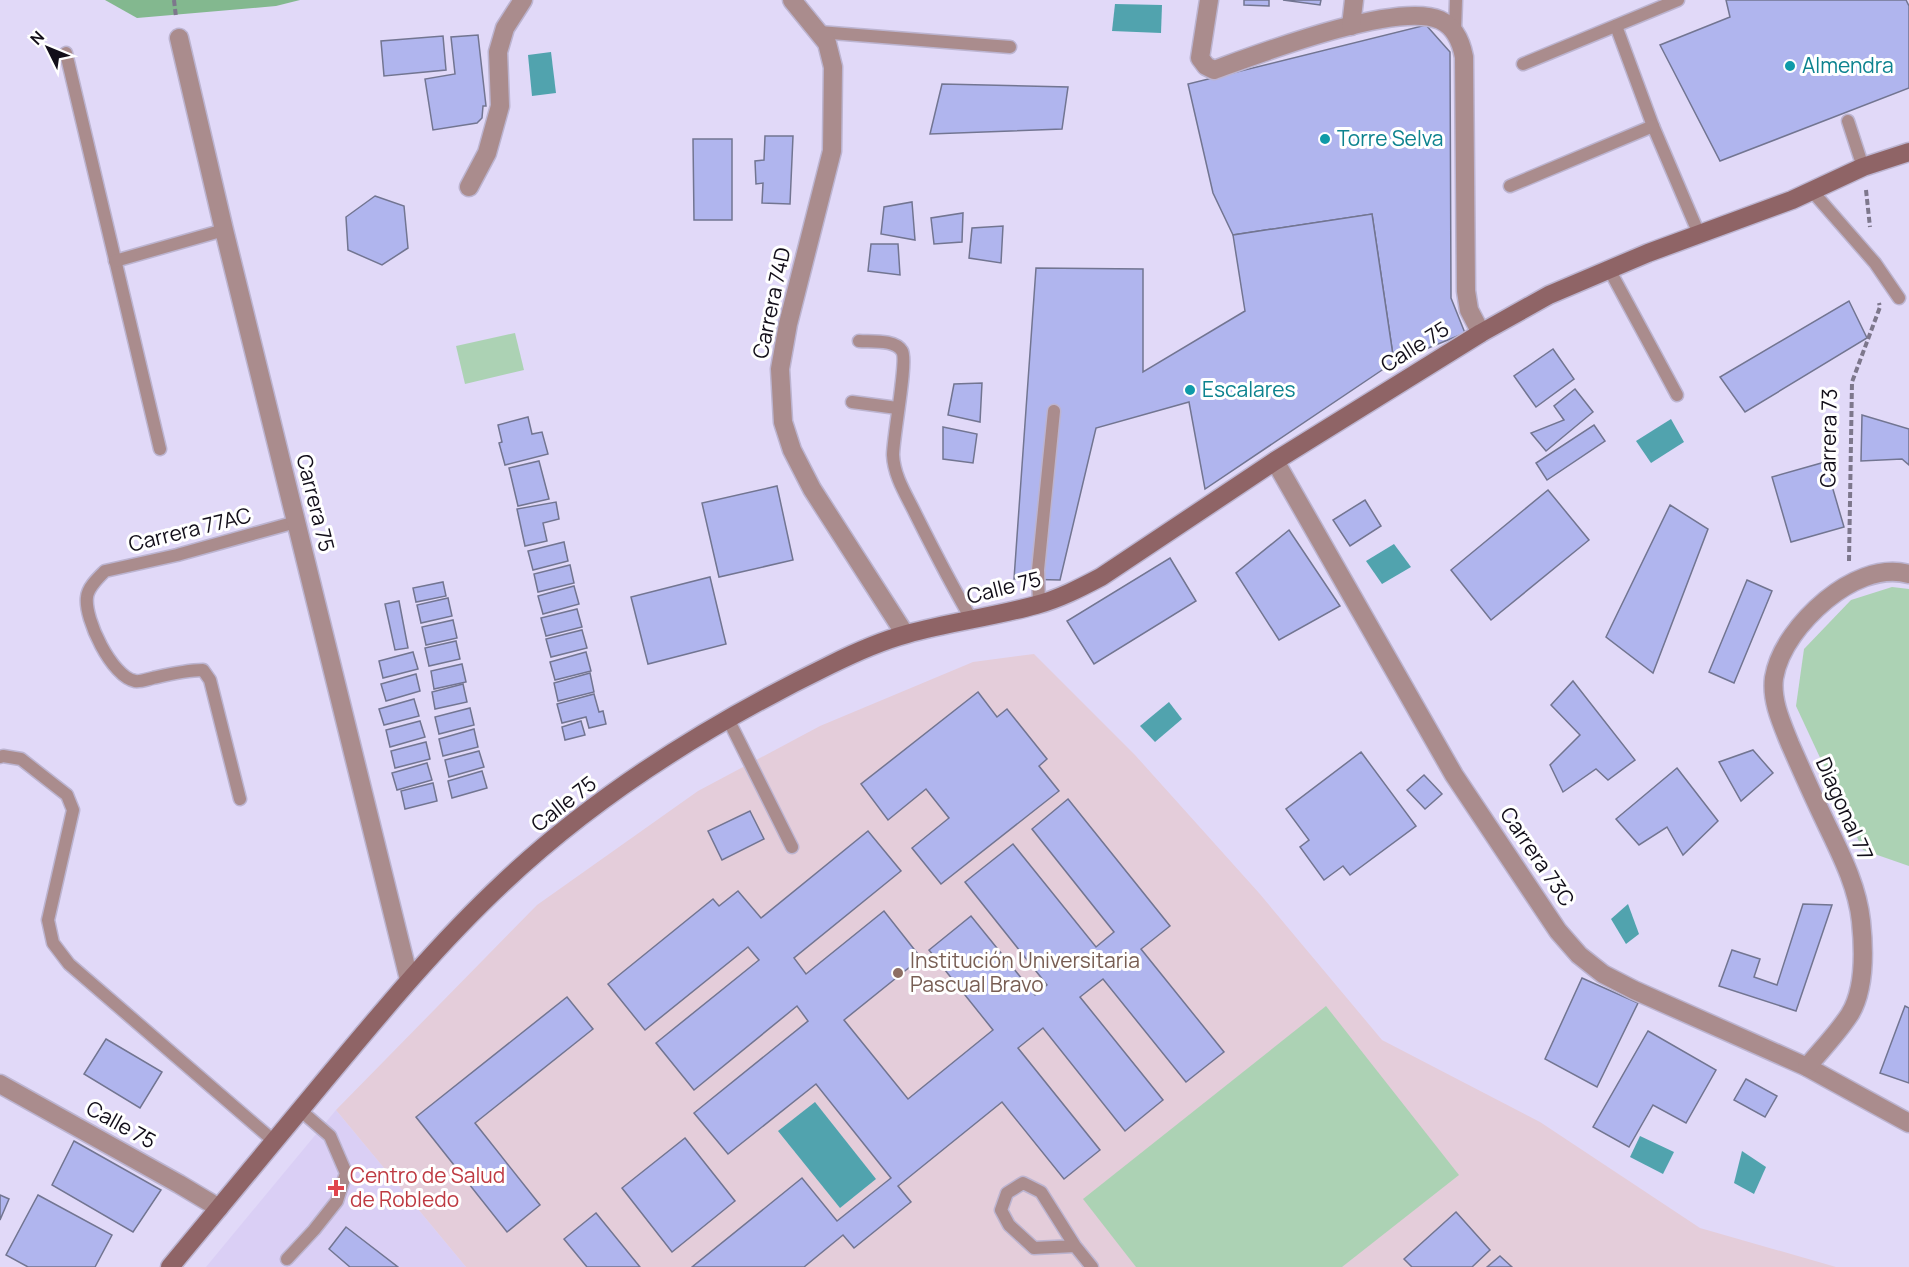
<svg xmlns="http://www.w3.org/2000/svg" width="1909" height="1267" font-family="Manrope,sans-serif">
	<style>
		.built { fill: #dacff5 }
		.education { fill: #e4cdda }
		.green { fill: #acd2b4 }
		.forest { fill: #83b88f }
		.water { fill: #51a3ae }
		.building { fill: #b0b5ee; stroke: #727591; stroke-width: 1.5 }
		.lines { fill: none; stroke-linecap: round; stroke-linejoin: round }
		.lane-casing { stroke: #bcb4d0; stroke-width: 15 }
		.street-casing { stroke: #bcb4d0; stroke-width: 21 }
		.secondary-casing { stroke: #bcb4d0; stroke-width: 21 }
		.path { stroke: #7d778c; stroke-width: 4; stroke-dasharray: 6 3; stroke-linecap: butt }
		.lane { stroke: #aa8c8d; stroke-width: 12 }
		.street { stroke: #aa8c8d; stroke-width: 18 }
		.secondary { stroke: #8f6466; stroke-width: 18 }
		.culture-dot { fill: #0f9aa8; stroke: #fff; stroke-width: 2 }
		.education-dot { fill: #8d6e63; stroke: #fff; stroke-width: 2 }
		.health-dot { fill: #e0444e; stroke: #fff; stroke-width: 2 }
		.labels { text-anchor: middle; stroke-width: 6; stroke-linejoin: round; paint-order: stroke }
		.culture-label { font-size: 21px; fill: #0d838f; stroke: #fff; text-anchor: start }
		.street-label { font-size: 21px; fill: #120e19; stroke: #fff }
		.education-label { font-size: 21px; fill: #785e54; stroke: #fff; text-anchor: start }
		.health-label { font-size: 21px; fill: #be3a42; stroke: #fff; text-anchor: start }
	</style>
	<rect width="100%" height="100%" fill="#e1d9f8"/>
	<path class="built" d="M336,1110L466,1267H206Z"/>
	<path class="education" d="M1034,654L1135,755L1259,893L1382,1040L1540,1122L1700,1228L1836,1267H466L336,1110L537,905L698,791L820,726L973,662Z"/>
	<g class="green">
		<path d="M515,333L524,370L465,384L456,346Z"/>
		<path d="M1892,587L1909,589V866L1863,850L1796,706L1804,649L1851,600Z"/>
		<path d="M1326,1006L1459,1175L1342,1267H1136L1083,1199Z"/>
	</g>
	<path class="forest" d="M105,0H300L276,6L137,18Z"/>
	<g class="water">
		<path d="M1115,4L1162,5L1161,33L1112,31Z"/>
		<path d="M551,52L556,93L532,96L528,55Z"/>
		<path d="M1671,419L1684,442L1651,463L1636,441Z"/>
		<path d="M1394,544L1411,567L1382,584L1366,561Z"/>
		<path d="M1169,702L1182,719L1155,742L1140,726Z"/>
		<path d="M1628,904L1639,934L1626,944L1611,919Z"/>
		<path d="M815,1102L876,1179L840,1208L778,1131Z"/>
		<path d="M1640,1136L1674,1152L1663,1174L1630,1157Z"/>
		<path d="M1742,1151L1766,1167L1754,1194L1734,1183Z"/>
	</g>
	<g class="building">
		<path d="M1244,0H1269V6L1244,5Z"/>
		<path d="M1283,0H1321L1320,5Z"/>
		<path d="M1726,0H1906L1909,6V88L1720,161L1660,45L1730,17Z"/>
		<path d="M1426,25L1450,52L1451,298L1465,333L1394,362L1372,214L1233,235L1213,193L1188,84Z"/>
		<path d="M478,35L486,106H483L482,118L477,123L433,130L425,79L455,74L451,37Z"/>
		<path d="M443,36L446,70L384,76L381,41Z"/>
		<path d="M942,84L1068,87L1062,129L930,134Z"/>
		<path d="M765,136H793L790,204L762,203L763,183L756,184L755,161L764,160Z"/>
		<path d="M693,139H732V220H694Z"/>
		<path d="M375,196L404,206L408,248L382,265L348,250L346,217Z"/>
		<path d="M912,202L915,240L881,234L884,207Z"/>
		<path d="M963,213L962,242L934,244L931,218Z"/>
		<path d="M1372,214L1394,362L1205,489L1189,402L1096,428L1060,580L1014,579L1036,268L1143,269V372L1245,311L1233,235Z"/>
		<path d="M1003,226L1001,263L969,258L972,228Z"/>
		<path d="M871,244H898L900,275L868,271Z"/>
		<path d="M1849,301L1867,338L1745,412L1720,377Z"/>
		<path d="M1553,349L1574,379L1536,407L1514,376Z"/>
		<path d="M982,383L980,422L948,415L954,384Z"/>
		<path d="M1575,389L1593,412L1546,451L1531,433L1564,420L1554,406Z"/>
		<path d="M1862,415L1909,429V465L1902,459L1861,461Z"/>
		<path d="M528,417L532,434L542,432L548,454L505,465L499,443L502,442L498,425Z"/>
		<path d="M1594,425L1605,441L1547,480L1536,463Z"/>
		<path d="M943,427L977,434L973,463L943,459Z"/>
		<path d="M539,461L549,499L518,506L509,468Z"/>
		<path d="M1825,462L1844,527L1791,542L1772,477Z"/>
		<path d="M777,486L793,560L719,577L702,503Z"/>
		<path d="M1548,490L1589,540L1491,620L1451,570Z"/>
		<path d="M1365,500L1381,526L1350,546L1333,520Z"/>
		<path d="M556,502L559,519L543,523L547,541L525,546L517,509Z"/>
		<path d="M1670,505L1708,529L1653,673L1606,637Z"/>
		<path d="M1289,530L1340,606L1279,640L1236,573Z"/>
		<path d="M564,542L568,561L533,570L528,551Z"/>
		<path d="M1170,558L1196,601L1094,664L1067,621Z"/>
		<path d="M570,565L574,583L538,592L534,574Z"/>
		<path d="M710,577L726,644L648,664L631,597Z"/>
		<path d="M1747,580L1772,591L1734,683L1709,672Z"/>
		<path d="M443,582L446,596L416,602L413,588Z"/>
		<path d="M574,586L579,604L543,614L538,596Z"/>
		<path d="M448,598L452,616L421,623L417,605Z"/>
		<path d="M399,601L408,648L395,650L385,604Z"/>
		<path d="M577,609L582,627L546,636L541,618Z"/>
		<path d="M453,620L457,638L426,645L422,627Z"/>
		<path d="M582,630L587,648L551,657L546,639Z"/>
		<path d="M456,641L460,659L429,666L425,648Z"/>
		<path d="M413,652L418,669L383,678L379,661Z"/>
		<path d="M586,652L591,671L555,680L550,662Z"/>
		<path d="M462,664L466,682L434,689L431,671Z"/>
		<path d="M590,673L594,692L558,701L554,683Z"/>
		<path d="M416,674L420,691L386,701L381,684Z"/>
		<path d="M1573,681L1635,760L1608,780L1596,769L1563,792L1550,765L1580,735L1551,705Z"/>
		<path d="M463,684L467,702L435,709L432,692Z"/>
		<path d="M978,692L997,717L1007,709L1047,759L1039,766L1059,791L941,884L912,848L949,818L926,789L888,820L861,784Z"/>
		<path d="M594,694L599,712L603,711L606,724L589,728L586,717L562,723L557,704Z"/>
		<path d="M414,699L419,716L384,725L379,709Z"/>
		<path d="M470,708L474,725L439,734L435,717Z"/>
		<path d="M420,721L425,737L390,747L386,730Z"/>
		<path d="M581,721L585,735L565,740L562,727Z"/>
		<path d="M474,729L478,747L443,756L439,739Z"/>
		<path d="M426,742L430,759L395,768L391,751Z"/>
		<path d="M1753,750L1773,773L1741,801L1719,762Z"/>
		<path d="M479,751L484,767L449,777L445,760Z"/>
		<path d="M1361,752L1416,826L1350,875L1343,866L1324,880L1300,847L1309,840L1286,809Z"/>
		<path d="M427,763L432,780L397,790L392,773Z"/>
		<path d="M1677,768L1718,821L1683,855L1667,827L1639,845L1616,819Z"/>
		<path d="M482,771L487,788L452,798L448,781Z"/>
		<path d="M1424,775L1442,794L1425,809L1407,790Z"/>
		<path d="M433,783L437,801L405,809L401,791Z"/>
		<path d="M1068,799L1170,926L1141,949L1224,1052L1186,1082L1103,979L1080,997L1163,1100L1125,1131L1043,1028L1018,1048L1100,1150L1064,1179L1002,1102L898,1186L911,1202L854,1248L843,1235L804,1267H692L802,1178L837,1221L891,1178L816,1084L728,1154L694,1113L808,1021L797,1006L694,1090L656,1043L759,960L748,947L645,1030L608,984L713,899L719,906L738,891L761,918L868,831L901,871L794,958L806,974L884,911L921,958L844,1020L908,1099L993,1030L929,950L971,916L1035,995L1047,985L965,882L1013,844L1096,947L1114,932L1032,829Z"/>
		<path d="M750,811L764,839L722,860L708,831Z"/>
		<path d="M1803,904L1832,905L1796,1011L1719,986L1732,950L1760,959L1754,977L1777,985Z"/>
		<path d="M1582,978L1638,1003L1597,1087L1545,1059Z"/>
		<path d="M567,997L593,1029L475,1123L540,1205L507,1232L416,1117Z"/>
		<path d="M1905,1006L1909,1008V1083L1880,1073Z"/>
		<path d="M1648,1031L1716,1070L1686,1123L1653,1105L1629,1147L1593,1127Z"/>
		<path d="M106,1039L162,1072L140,1108L84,1074Z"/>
		<path d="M1746,1079L1777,1096L1765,1117L1734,1100Z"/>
		<path d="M685,1138L735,1201L672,1252L622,1188Z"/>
		<path d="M74,1141L161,1190L133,1232L52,1185Z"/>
		<path d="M0,1195L9,1199L0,1220Z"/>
		<path d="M38,1195L112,1235L95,1267H28L6,1255Z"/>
		<path d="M1456,1212L1490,1250L1472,1267H1412L1404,1259Z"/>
		<path d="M596,1213L640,1267H587L564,1239Z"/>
		<path d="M346,1227L398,1267H350L329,1249Z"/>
		<path d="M1500,1256L1512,1267H1487Z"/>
	</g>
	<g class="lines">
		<defs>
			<g id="lane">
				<path d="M1616,26L1653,126L1699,234"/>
				<path d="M1455,31L1456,0"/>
				<path d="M819,32L1010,47"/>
				<path d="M66,53L160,449"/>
				<path d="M1523,64L1678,0"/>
				<path d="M1848,121L1863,167"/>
				<path d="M1510,186L1653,126"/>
				<path d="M1812,191L1875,263L1899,298"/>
				<path d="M115,261L224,230"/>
				<path d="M1609,269L1677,395"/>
				<path d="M859,341C871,342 895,339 902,351C908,360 893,437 893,455C894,477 907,496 916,515C934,551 952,586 972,620"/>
				<path d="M852,402L897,408"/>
				<path d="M1039,605L1038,570L1054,411"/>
				<path d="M728,719L792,847"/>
				<path d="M0,757L3,756L21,759L67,795L73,810L48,920L53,943L69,964L275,1142"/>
				<path d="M240,799L210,680L203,670C186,670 170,674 153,678C148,679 140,682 135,681C112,677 84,619 87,597C88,587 98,578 105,571L177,555L296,522"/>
				<path d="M1075,1246L1034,1248L1009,1225L1001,1210L1007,1193L1023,1183L1041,1192L1075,1246L1092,1267"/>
				<path d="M287,1259L314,1230L337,1201L346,1173L330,1136L300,1110"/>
			</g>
			<g id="street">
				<path d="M792,0L827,43L833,67L832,151L788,324L780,369L783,422L792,450L812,489L905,634"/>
				<path d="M1209,0L1200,58L1206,66L1214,70C1261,53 1397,1 1440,20C1455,27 1461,41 1464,57L1466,291L1469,310L1481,333"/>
				<path d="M1351,26L1354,0"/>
				<path d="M179,38L224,230L409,979"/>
				<path d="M469,187L487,153L500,106L498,52L505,28L523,0"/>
				<path d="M1275,461L1454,775L1558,931L1579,955L1603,974L1634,990L1807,1067L1909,1123"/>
				<path d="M1807,1067C1821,1050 1838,1033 1850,1014C1865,989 1864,949 1861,921C1857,884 1839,851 1824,819C1812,794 1801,769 1790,744C1782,724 1771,701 1774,678C1779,648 1802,620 1826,600C1848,582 1879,566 1909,574"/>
				<path d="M0,1084L179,1184L219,1208"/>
			</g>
			<path id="secondary" d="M170,1267C223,1203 277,1138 330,1074C385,1008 440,942 503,883C598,793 713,722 830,665C854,653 881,641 907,634C950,622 993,617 1036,605C1059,599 1080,588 1101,577L1275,461L1481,333L1549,295L1648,253L1792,200L1863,167L1909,152"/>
		</defs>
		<use href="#lane" class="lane-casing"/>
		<use href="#street" class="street-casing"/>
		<use href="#secondary" class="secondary-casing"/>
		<g class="path">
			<path d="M174,0L176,17"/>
			<path d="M1866,190L1870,227"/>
			<path d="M1849,561L1852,382L1880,307L1879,303"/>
		</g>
		<use href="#lane" class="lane"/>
		<use href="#street" class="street"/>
		<use href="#secondary" class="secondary"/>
	</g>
	<g class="culture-dot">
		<circle cx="1790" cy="66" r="6"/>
		<circle cx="1325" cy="139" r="6"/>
		<circle cx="1190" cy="390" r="6"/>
	</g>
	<circle class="education-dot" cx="898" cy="973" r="6"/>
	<path class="health-dot" d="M333 1179h6v6h6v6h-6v6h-6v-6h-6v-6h6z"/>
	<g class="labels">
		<g class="culture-label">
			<text x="1802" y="73">Almendra</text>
			<text x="1337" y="146">Torre Selva</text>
			<text x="1202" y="397">Escalares</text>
		</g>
		<g class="street-label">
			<text transform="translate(772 303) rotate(-78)" y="7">Carrera 74D</text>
			<text transform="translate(1415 347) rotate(-32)" y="7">Calle 75</text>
			<text transform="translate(1829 438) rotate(-89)" y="7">Carrera 73</text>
			<text transform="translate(315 503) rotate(76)" y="7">Carrera 75</text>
			<text transform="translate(190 530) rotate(-14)" y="7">Carrera 77AC</text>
			<text transform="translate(1004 588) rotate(-14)" y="7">Calle 75</text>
			<text transform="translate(564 804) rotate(-38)" y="7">Calle 75</text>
			<text transform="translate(1844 809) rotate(66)" y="7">Diagonal 77</text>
			<text transform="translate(1537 857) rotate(56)" y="7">Carrera 73C</text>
			<text transform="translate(121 1125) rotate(29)" y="7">Calle 75</text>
		</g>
		<g class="education-label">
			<text x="910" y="968">Institución Universitaria<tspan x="910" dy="24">Pascual Bravo</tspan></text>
		</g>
		<g class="health-label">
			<text x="350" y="1183">Centro de Salud<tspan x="350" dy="24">de Robledo</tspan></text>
		</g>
	</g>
	<g transform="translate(48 48) rotate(313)" stroke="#ffffff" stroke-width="4.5" paint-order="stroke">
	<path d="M0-4.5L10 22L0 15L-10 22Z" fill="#120e19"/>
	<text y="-9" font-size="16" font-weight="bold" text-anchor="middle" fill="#120e19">N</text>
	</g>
</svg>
